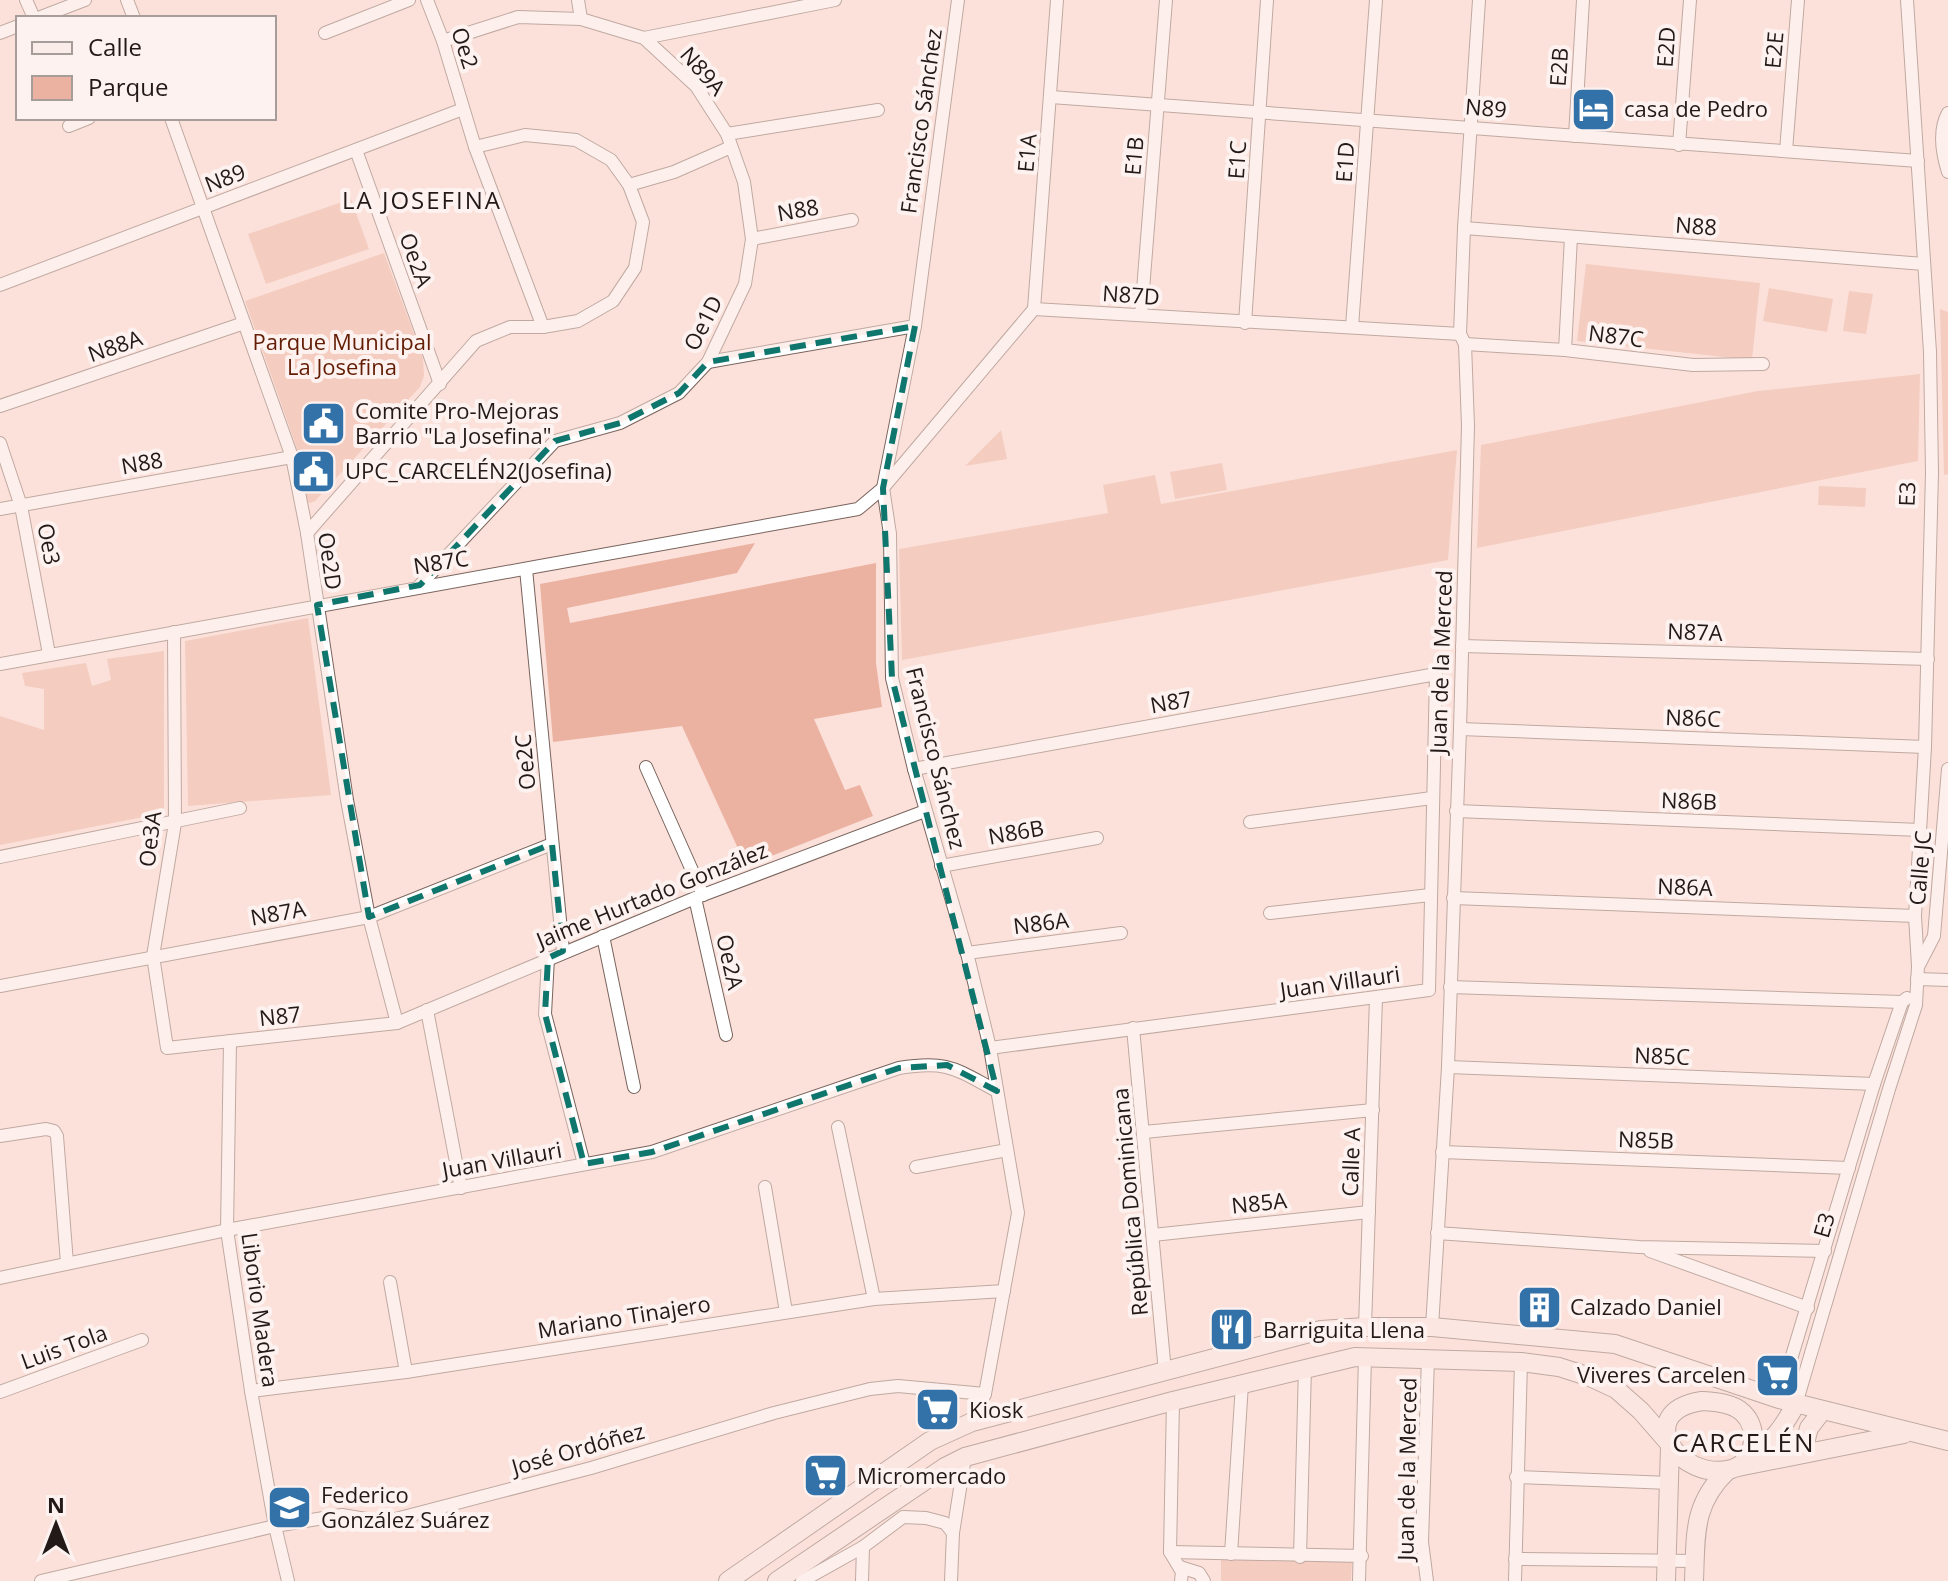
<svg xmlns="http://www.w3.org/2000/svg" width="1948" height="1581" font-family="'Open Sans',sans-serif">
	<style>
		.green { fill: #ebb2a1 }
		.lines { fill: none; stroke-linecap: round; stroke-linejoin: round }
		.street-casing { stroke: #79645d; stroke-width: 14 }
		.secondary-casing { stroke: #79645d; stroke-width: 20 }
		.street { stroke: #fff; stroke-width: 12 }
		.secondary { stroke: #faece8; stroke-width: 18 }
		.marked { fill: none; stroke: #0f766e; stroke-width: 6; stroke-dasharray: 16 10; stroke-linejoin: round }
		.labels { text-anchor: middle; stroke-width: 8; stroke-linejoin: round; paint-order: stroke }
		.street-label { font-size: 22px; fill: #231a17; stroke: #fdf2ef }
		.poi-label { font-size: 22px; fill: #231a17; stroke: #fdf2ef; text-anchor: start }
		.park-label { font-size: 22px; fill: #641d05; stroke: #fdf2ef }
		.neighbourhood-label { font-size: 24px; letter-spacing: 2px; fill: #231a17; stroke: #fdf2ef }
		.quarter-label { font-size: 26px; letter-spacing: 2px; fill: #231a17; stroke: #fdf2ef }
	</style>
	<rect width="100%" height="100%" fill="#fbe1da"/>
	<g class="green">
		<path d="M351,199L369,249L266,284L248,234Z"/>
		<path d="M384,253L423,358L424,376L420,387L315,501L310,503L306,502L296,446L245,301Z"/>
		<path d="M1586,264L1760,283L1752,360L1577,341Z"/>
		<path d="M1769,288L1833,299L1827,332L1763,321Z"/>
		<path d="M1849,291L1873,294L1866,334L1843,331Z"/>
		<path d="M1940,309L1948,312V474L1944,475Z"/>
		<path d="M1920,374L1918,461L1477,548L1481,445L1758,391Z"/>
		<path d="M1001,430L1007,459L965,466Z"/>
		<path d="M1457,450L1448,560L902,660L899,549L1108,513L1103,485L1155,475L1161,504Z"/>
		<path d="M1222,463L1227,490L1175,499L1170,472Z"/>
		<path d="M1819,486L1866,488L1865,507L1818,505Z"/>
		<path d="M755,543L737,573L567,608L570,623L876,563V663L882,707L814,719L845,790L860,785L873,816L746,866L682,726L553,742L540,584Z"/>
		<path d="M308,618L331,795L188,806L185,641Z"/>
		<path d="M164,651V813L0,845V716L44,730V689L25,686L22,673L86,663L92,686L111,680L107,659Z"/>
		<path d="M1221,1560H1352L1351,1581H1221Z"/>
	</g>
	<g class="lines">
		<defs>
			<g id="street">
				<path d="M26,0L34,18"/>
				<path d="M127,0L134,18"/>
				<path d="M427,0L443,41L475,147L543,327"/>
				<path d="M578,0L581,19"/>
				<path d="M958,0L915,326L883,488L890,534L892,678L914,769L967,953L990,1048L1018,1213L985,1394L972,1422"/>
				<path d="M38,18L85,0"/>
				<path d="M0,33L18,26"/>
				<path d="M325,33L409,0"/>
				<path d="M644,38L835,0"/>
				<path d="M1051,97L1918,161"/>
				<path d="M1948,113C1938,131 1942,153 1948,172"/>
				<path d="M171,118L292,457L307,533L347,800L369,917L397,1023"/>
				<path d="M69,126L89,118"/>
				<path d="M727,134L878,110"/>
				<path d="M1575,136L1583,0"/>
				<path d="M1679,145L1690,0"/>
				<path d="M356,150L440,384"/>
				<path d="M1786,151L1798,0"/>
				<path d="M629,185L674,172L731,147"/>
				<path d="M1464,228L1924,264"/>
				<path d="M752,239L852,220"/>
				<path d="M0,285L463,109"/>
				<path d="M1034,309L1460,334"/>
				<path d="M1034,309L1057,0"/>
				<path d="M1141,315L1166,0"/>
				<path d="M1245,323L1267,0"/>
				<path d="M1352,327L1376,0"/>
				<path d="M1465,344L1565,350L1693,365L1763,364"/>
				<path d="M1565,350L1571,237"/>
				<path d="M708,362L915,326"/>
				<path d="M0,406L244,323"/>
				<path d="M0,443L21,506L49,654"/>
				<path d="M0,509L292,457"/>
				<path d="M307,533L476,341L510,327H543L578,321L613,301L635,268L643,222L629,185L611,160L576,140L525,135L475,147"/>
				<path d="M526,569L563,951"/>
				<path d="M420,585L555,441L620,423L679,393L708,362L745,284L752,239L744,182L727,134L696,86L644,38L581,19L518,17L443,41"/>
				<path d="M174,632L175,823L153,956L167,1048L397,1023L695,898L925,811"/>
				<path d="M1462,646L1928,659"/>
				<path d="M0,664C286,610 572,561 858,509L883,488L1034,309"/>
				<path d="M1460,729L1925,747"/>
				<path d="M646,767L703,895"/>
				<path d="M914,769L1436,674L1429,990L990,1048"/>
				<path d="M1456,811L1920,830"/>
				<path d="M1250,822L1432,798"/>
				<path d="M0,857L240,808"/>
				<path d="M941,866L1097,838"/>
				<path d="M695,898L726,1035"/>
				<path d="M1453,898L1915,916"/>
				<path d="M1270,913L1430,895"/>
				<path d="M603,936L634,1087"/>
				<path d="M967,953L1121,933"/>
				<path d="M548,958L545,1014L584,1164"/>
				<path d="M1919,965L1934,936L1948,769"/>
				<path d="M1917,979L1948,980"/>
				<path d="M0,986L369,917L552,844"/>
				<path d="M1450,987L1902,1002"/>
				<path d="M427,1010L461,1188"/>
				<path d="M1133,1028L1165,1372"/>
				<path d="M230,1041L227,1230L251,1391L275,1526L288,1581"/>
				<path d="M1448,1067L1874,1084"/>
				<path d="M838,1127L874,1299"/>
				<path d="M1144,1132L1373,1110"/>
				<path d="M0,1136L46,1129L54,1131L57,1136L67,1263"/>
				<path d="M1442,1152L1849,1168"/>
				<path d="M916,1167L1007,1150"/>
				<path d="M765,1187L786,1312"/>
				<path d="M1437,1233L1639,1247L1825,1251"/>
				<path d="M1153,1235L1369,1212"/>
				<path d="M1650,1251L1808,1308"/>
				<path d="M0,1278L227,1230L652,1152L899,1068C948,1060 955,1069 997,1091"/>
				<path d="M390,1282L406,1372"/>
				<path d="M1365,1327L1376,998"/>
				<path d="M1432,1327L1448,1067L1460,729L1468,426L1465,344L1460,334L1464,228L1479,0"/>
				<path d="M251,1391L406,1372L874,1299L1004,1291"/>
				<path d="M0,1392L142,1340"/>
				<path d="M1779,1399L1874,1084L1902,1002L1907,998"/>
				<path d="M1173,1401L1170,1552L1182,1572L1181,1581"/>
				<path d="M1796,1404L1889,1089L1916,1005L1918,966L1915,916L1925,747L1932,473L1930,352L1907,0"/>
				<path d="M1516,1477L1670,1483"/>
				<path d="M1170,1552L1362,1556"/>
				<path d="M1231,1554L1242,1384"/>
				<path d="M1300,1557L1305,1367"/>
				<path d="M1515,1559L1695,1561"/>
				<path d="M1180,1567L1199,1573L1204,1581"/>
				<path d="M41,1581L275,1526L342,1515L384,1522L591,1468L774,1413L870,1389L898,1386L985,1394"/>
				<path d="M802,1581L863,1547L903,1517L926,1518L945,1523L953,1533"/>
				<path d="M862,1581L863,1547"/>
				<path d="M951,1581L953,1533L965,1457"/>
				<path d="M1359,1581L1365,1357"/>
				<path d="M1427,1581L1422,1542L1428,1358"/>
				<path d="M1515,1581L1521,1362"/>
			</g>
			<g id="secondary">
				<path d="M1702,1401C1716,1402 1733,1403 1743,1413C1760,1429 1755,1462 1732,1469C1679,1483 1631,1412 1702,1401Z"/>
				<path d="M1802,1454L1809,1428L1822,1411"/>
				<path d="M1749,1456C1773,1443 1783,1427 1796,1404"/>
				<path d="M1738,1467L1904,1434"/>
				<path d="M728,1581L930,1441L972,1422L1321,1330L1365,1327H1432L1615,1344L1779,1399L1948,1441"/>
				<path d="M777,1581L945,1467L965,1457L1173,1401L1355,1357L1521,1362L1559,1367L1590,1377L1616,1389L1641,1411L1668,1442"/>
				<path d="M1666,1581L1670,1447"/>
				<path d="M1694,1581C1696,1535 1692,1504 1728,1470"/>
			</g>
		</defs>
		<use href="#street" class="street-casing"/>
		<use href="#secondary" class="secondary-casing"/>
		<use href="#street" class="street"/>
		<use href="#secondary" class="secondary"/>
	</g>
	<path d="M0 0H1948V1581H0ZM915,326L883,488L892,678L997,1091L947,1065L899,1068L652,1152L584,1164L545,1014L548,958L563,951L552,844L369,917L317,605L420,585L555,441L620,423L679,393L708,362Z" fill="#fbe1da" fill-opacity=".55" fill-rule="evenodd"/>
	<path class="marked" d="M915,326L883,488L892,678L997,1091L947,1065L899,1068L652,1152L584,1164L545,1014L548,958L563,951L552,844L369,917L317,605L420,585L555,441L620,423L679,393L708,362Z"/>
	<defs>
		<symbol id="hotel-square" viewBox="-11 -11 22 22"><rect x="-9" y="-9" width="18" height="18" rx="4" fill="#3272a9" stroke="#fdf2ef"/><path d="M-6-4.5h1.5V1H6V5H4.5V3h-9V5H-6ZM-4 0a1.8 1.8 0 1 1 3.6 0ZM.5 0V-2.5h3Q6-2.5 6 0Z" fill="#fff"/></symbol>
		<symbol id="civic-square" viewBox="-11 -11 22 22"><rect x="-9" y="-9" width="18" height="18" rx="4" fill="#3272a9" stroke="#fdf2ef"/><path d="M-.6-6.5H3V-4.5H.6V-3L4-1V1h2V6H-6V1h2V-1L-.6-3ZM-1.2 2.5V6h2.4V2.5Z" fill="#fff"/></symbol>
		<symbol id="building-square" viewBox="-11 -11 22 22"><rect x="-9" y="-9" width="18" height="18" rx="4" fill="#3272a9" stroke="#fdf2ef"/><path d="M-4-6H4V6H1V3H-1V6H-4ZM-2.5-4.3h1.7v1.8h-1.7ZM.8-4.3h1.7v1.8H.8ZM-2.5-1h1.7V.8h-1.7ZM.8-1h1.7V.8H.8Z" fill="#fff"/></symbol>
		<symbol id="restaurant-square" viewBox="-11 -11 22 22"><rect x="-9" y="-9" width="18" height="18" rx="4" fill="#3272a9" stroke="#fdf2ef"/><path d="M-5-6h1v4h1v-4h1v4h1v-4h1v5L-1.5 .5V6h-2V.5L-5-1ZM5-6V6H3V1.5H1.5Q1.5-4 5-6Z" fill="#fff"/></symbol>
		<symbol id="supermarket-square" viewBox="-11 -11 22 22"><rect x="-9" y="-9" width="18" height="18" rx="4" fill="#3272a9" stroke="#fdf2ef"/><path d="M-6-5.5h2.5l.6 2H6L4.5 2H-2.5L-4.4-4H-6ZM-1.5 3.2a1.3 1.3 0 1 0 .1 0ZM3 3.2a1.3 1.3 0 1 0 .1 0Z" fill="#fff"/></symbol>
		<symbol id="school-square" viewBox="-11 -11 22 22"><rect x="-9" y="-9" width="18" height="18" rx="4" fill="#3272a9" stroke="#fdf2ef"/><path d="M0-5L7-2L0 1L-7-2ZM-4 1L0 2.5L4 1V4Q0 6-4 4Z" fill="#fff"/></symbol>
	</defs>
	<g fill-rule="evenodd">
		<use href="#hotel-square" x="1568" y="84" width="51" height="51"/>
		<use href="#civic-square" x="298" y="398" width="51" height="51"/>
		<use href="#civic-square" x="288" y="446" width="51" height="51"/>
		<use href="#building-square" x="1514" y="1282" width="51" height="51"/>
		<use href="#restaurant-square" x="1206" y="1304" width="51" height="51"/>
		<use href="#supermarket-square" x="1752" y="1350" width="51" height="51"/>
		<use href="#supermarket-square" x="912" y="1384" width="51" height="51"/>
		<use href="#supermarket-square" x="800" y="1450" width="51" height="51"/>
		<use href="#school-square" x="264" y="1482" width="51" height="51"/>
	</g>
	<g class="labels">
		<g class="street-label">
			<text transform="translate(1666 47) rotate(-86)" y="8">E2D</text>
			<text transform="translate(465 48) rotate(72)" y="8">Oe2</text>
			<text transform="translate(1774 50) rotate(-85)" y="8">E2E</text>
			<text transform="translate(1559 67) rotate(-86)" y="8">E2B</text>
			<text transform="translate(703 71) rotate(49)" y="8">N89A</text>
			<text transform="translate(1486 108) rotate(5)" y="8">N89</text>
			<text transform="translate(921 121) rotate(-82)" y="8">Francisco Sánchez</text>
			<text transform="translate(1027 153) rotate(-85)" y="8">E1A</text>
			<text transform="translate(1134 156) rotate(-85)" y="8">E1B</text>
			<text transform="translate(1237 160) rotate(-86)" y="8">E1C</text>
			<text transform="translate(1345 162) rotate(-86)" y="8">E1D</text>
			<text transform="translate(225 178) rotate(-21)" y="8">N89</text>
			<text transform="translate(798 210) rotate(-10)" y="8">N88</text>
			<text transform="translate(1696 226) rotate(4)" y="8">N88</text>
			<text transform="translate(416 260) rotate(70)" y="8">Oe2A</text>
			<text transform="translate(1131 295) rotate(4)" y="8">N87D</text>
			<text transform="translate(703 323) rotate(-63)" y="8">Oe1D</text>
			<text transform="translate(1616 336) rotate(7)" y="8">N87C</text>
			<text transform="translate(115 346) rotate(-19)" y="8">N88A</text>
			<text transform="translate(142 463) rotate(-10)" y="8">N88</text>
			<text transform="translate(1907 494) rotate(-88)" y="8">E3</text>
			<text transform="translate(49 544) rotate(79)" y="8">Oe3</text>
			<text transform="translate(330 561) rotate(82)" y="8">Oe2D</text>
			<text transform="translate(441 562) rotate(-9)" y="8">N87C</text>
			<text transform="translate(1695 632) rotate(2)" y="8">N87A</text>
			<text transform="translate(1441 662) rotate(-88)" y="8">Juan de la Merced</text>
			<text transform="translate(1171 702) rotate(-10)" y="8">N87</text>
			<text transform="translate(1693 718) rotate(2)" y="8">N86C</text>
			<text transform="translate(936 758) rotate(76)" y="8">Francisco Sánchez</text>
			<text transform="translate(525 762) rotate(-95)" y="8">Oe2C</text>
			<text transform="translate(1689 801) rotate(2)" y="8">N86B</text>
			<text transform="translate(1016 832) rotate(-10)" y="8">N86B</text>
			<text transform="translate(150 839) rotate(-83)" y="8">Oe3A</text>
			<text transform="translate(1920 868) rotate(-85)" y="8">Calle JC</text>
			<text transform="translate(1685 887) rotate(2)" y="8">N86A</text>
			<text transform="translate(652 895) rotate(-22)" y="8">Jaime Hurtado González</text>
			<text transform="translate(278 913) rotate(-10)" y="8">N87A</text>
			<text transform="translate(1041 923) rotate(-7)" y="8">N86A</text>
			<text transform="translate(730 962) rotate(77)" y="8">Oe2A</text>
			<text transform="translate(1340 982) rotate(-8)" y="8">Juan Villauri</text>
			<text transform="translate(280 1016) rotate(-6)" y="8">N87</text>
			<text transform="translate(1662 1056) rotate(2)" y="8">N85C</text>
			<text transform="translate(1646 1140) rotate(2)" y="8">N85B</text>
			<text transform="translate(502 1160) rotate(-10)" y="8">Juan Villauri</text>
			<text transform="translate(1351 1162) rotate(-88)" y="8">Calle A</text>
			<text transform="translate(1130 1202) rotate(-95)" y="8">República Dominicana</text>
			<text transform="translate(1259 1203) rotate(-6)" y="8">N85A</text>
			<text transform="translate(1824 1225) rotate(-74)" y="8">E3</text>
			<text transform="translate(260 1310) rotate(82)" y="8">Liborio Madera</text>
			<text transform="translate(624 1317) rotate(-9)" y="8">Mariano Tinajero</text>
			<text transform="translate(64 1347) rotate(-20)" y="8">Luis Tola</text>
			<text transform="translate(578 1449) rotate(-16)" y="8">José Ordóñez</text>
			<text transform="translate(1407 1469) rotate(-89)" y="8">Juan de la Merced</text>
		</g>
		<g class="poi-label">
			<text x="1624" y="117">casa de Pedro</text>
			<text x="355" y="419">Comite Pro-Mejoras<tspan x="355" dy="25">Barrio "La Josefina"</tspan></text>
			<text x="345" y="479">UPC_CARCELÉN2(Josefina)</text>
			<text x="1570" y="1315">Calzado Daniel</text>
			<text x="1263" y="1338">Barriguita Llena</text>
			<text x="1746" y="1383" text-anchor="end">Viveres Carcelen</text>
			<text x="969" y="1418">Kiosk</text>
			<text x="857" y="1484">Micromercado</text>
			<text x="321" y="1503">Federico<tspan x="321" dy="25">González Suárez</tspan></text>
		</g>
		<g class="park-label">
			<text x="342" y="350">Parque Municipal<tspan x="342" dy="25">La Josefina</tspan></text>
		</g>
		<g class="neighbourhood-label">
			<text x="422" y="209">LA JOSEFINA</text>
		</g>
		<g class="quarter-label">
			<text x="1744" y="1452">CARCELÉN</text>
		</g>
	</g>
	<rect x="16" y="16" width="260" height="104" fill="#fdf2ef" stroke="#a69c99" stroke-width="2"/>
	<rect x="32" y="42" width="40" height="12" fill="#faece8" stroke="#a69c99" stroke-width="2"/>
	<text x="88" y="56" font-size="24" fill="#231a17">Calle</text>
	<rect x="32" y="76" width="40" height="24" fill="#ebb2a1" stroke="#a69c99" stroke-width="2"/>
	<text x="88" y="96" font-size="24" fill="#231a17">Parque</text>
	<g transform="translate(56 1525)" stroke="#fdf2ef" stroke-width="6" paint-order="stroke">
	<path d="M0-6L14 30L0 20L-14 30Z" fill="#231a17"/>
	<text y="-12" font-size="22" font-weight="bold" text-anchor="middle" fill="#231a17">N</text>
	</g>
</svg>
